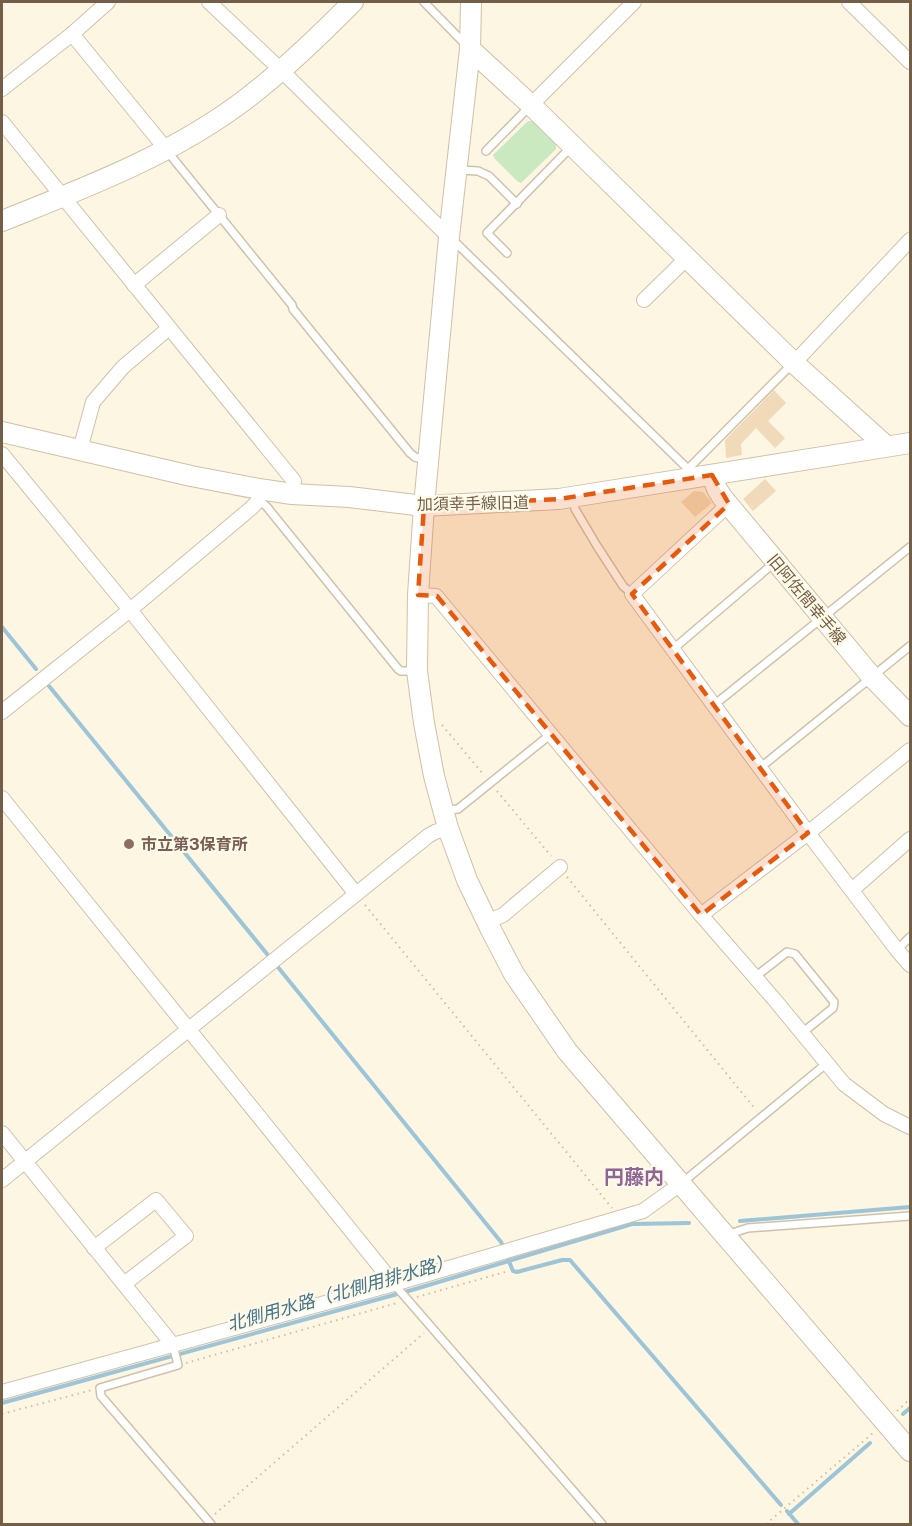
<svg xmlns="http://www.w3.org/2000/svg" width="912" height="1526" font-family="'Public Sans','Noto Sans JP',sans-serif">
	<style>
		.green { fill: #cae9c0 }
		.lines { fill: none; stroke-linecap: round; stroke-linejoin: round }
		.stream { stroke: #9dc4d7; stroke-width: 4 }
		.building { fill: #f1dab9 }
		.lane-casing { stroke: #cfc2ac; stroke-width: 10 }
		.street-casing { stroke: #cfc2ac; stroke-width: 16 }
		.secondary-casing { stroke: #d0c0a6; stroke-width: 22 }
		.path { stroke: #d6bd9d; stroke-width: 2; stroke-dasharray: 1.5 4.5; stroke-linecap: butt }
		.lane { stroke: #fff; stroke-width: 7 }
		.street { stroke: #fff; stroke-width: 14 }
		.secondary { stroke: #fff; stroke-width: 20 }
		.marked { fill: #e8590c; fill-opacity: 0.2; stroke: #e8590c; stroke-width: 4.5; stroke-dasharray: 12 8; stroke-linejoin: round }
		.education-dot { fill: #8d6e63; stroke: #fffae8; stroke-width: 2 }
		.labels { text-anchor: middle; stroke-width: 4.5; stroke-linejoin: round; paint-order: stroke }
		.street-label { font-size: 16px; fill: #735f48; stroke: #fffae8 }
		.education-label { font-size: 16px; font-weight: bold; fill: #785e54; stroke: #fffae8; text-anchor: start }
		.water-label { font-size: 18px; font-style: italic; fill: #45758e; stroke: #fffae8 }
		.quarter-label { font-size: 20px; font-weight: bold; fill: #8f6497; stroke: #fffae8 }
	</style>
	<rect width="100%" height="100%" fill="#fcf6e2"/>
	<path class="green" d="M528,121H533L556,144V149L521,183L517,181L495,159L493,155Z"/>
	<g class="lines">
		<g class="stream">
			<path d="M2,627L36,669"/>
			<path d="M49,686L267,954"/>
			<path d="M277,966L501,1242L513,1271L517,1272L562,1260H570L781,1505"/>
			<path d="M740,1221L910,1207"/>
			<path d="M2,1403L412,1290L632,1224L689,1223"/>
			<path d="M903,1414L910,1408"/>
			<path d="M787,1511L798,1524"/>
			<path d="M789,1514L870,1443"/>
		</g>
	</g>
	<g class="building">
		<path d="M774,390L786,403L768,421L785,438L775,448L756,428L741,444L742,455L726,458L725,440Z"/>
		<path d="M765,479L776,491L753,511L743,499Z"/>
		<path d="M694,491L703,492L712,503L695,517L681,502Z"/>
	</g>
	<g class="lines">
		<defs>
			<g id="lane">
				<path d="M424,2L466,45"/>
				<path d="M167,151L292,305L293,309L410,453L415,457L426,460"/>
				<path d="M486,151L530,106"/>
				<path d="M459,170L478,171L489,176L517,204"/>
				<path d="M451,238L685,466L689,475"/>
				<path d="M507,253L487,233L572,146"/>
				<path d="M688,469L792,364"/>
				<path d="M258,499L267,507L398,669L401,671H415"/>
				<path d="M574,500L575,509L597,546L623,586L632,594"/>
				<path d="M672,650L774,563"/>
				<path d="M714,705L910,547"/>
				<path d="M761,767L910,646"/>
				<path d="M445,810L458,809L551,734"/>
				<path d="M897,950L910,937"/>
				<path d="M755,977L787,952L795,954L834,1002L833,1008L802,1033"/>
				<path d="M683,1182L827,1063"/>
				<path d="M729,1234L748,1228L910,1216"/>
				<path d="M394,1284L602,1524"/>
				<path d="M173,1345L178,1365L100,1388L101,1396L211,1524"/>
			</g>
			<g id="street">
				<path d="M209,2L281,70L449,237"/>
				<path d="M849,2L910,62"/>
				<path d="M72,34L166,149"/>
				<path d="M2,89L72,34L108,2"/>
				<path d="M531,105L634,2"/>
				<path d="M2,122L294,481L292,494"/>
				<path d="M134,285L219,215"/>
				<path d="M644,300L687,258"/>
				<path d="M794,363L910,240"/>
				<path d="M80,450L93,402L123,367L169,328"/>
				<path d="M2,454L130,610L356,894"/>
				<path d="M729,504L632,594L808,833L897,950L910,965"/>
				<path d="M418,595L436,596L701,915L774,999L844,1084L884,1114L910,1127"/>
				<path d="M2,712L130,610L249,510C256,504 261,499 259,489"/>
				<path d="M2,798L394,1284"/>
				<path d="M852,890L910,839"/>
				<path d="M701,915L808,833L910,750"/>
				<path d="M487,922L503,915L560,867"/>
				<path d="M2,1133L173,1345"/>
				<path d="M2,1180L428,836L435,832L448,828"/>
				<path d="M94,1248L156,1200L186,1236L124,1284"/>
				<path d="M2,1392L394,1284L643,1211L682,1183"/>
			</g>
			<g id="secondary">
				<path d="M471,2L470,49L449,237L424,506L418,595L417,671L424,723L434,776L448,828L467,880L490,928L514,974L567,1051L910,1451"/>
				<path d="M470,49L531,105L794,363L886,446"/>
				<path d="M2,221C84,188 170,156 242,102C282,72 318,37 353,2"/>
				<path d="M2,432L191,476L259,489L292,494L349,497L424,506L559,499L910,443"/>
				<path d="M712,475L717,489L722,497L872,677L910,716"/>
			</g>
		</defs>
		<use href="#lane" class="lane-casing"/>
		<use href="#street" class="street-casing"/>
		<use href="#secondary" class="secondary-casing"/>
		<g class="path">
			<path d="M442,725L484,775"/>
			<path d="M497,791L551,856"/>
			<path d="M567,877L756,1110"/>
			<path d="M365,905L612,1208"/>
			<path d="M417,1297L505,1272"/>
			<path d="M186,1363L397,1303"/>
			<path d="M897,1411L910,1399"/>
			<path d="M2,1414L92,1390"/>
			<path d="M215,1514L424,1333"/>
			<path d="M766,1524L873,1433"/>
		</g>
		<use href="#lane" class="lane"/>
		<use href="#street" class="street"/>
		<use href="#secondary" class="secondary"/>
	</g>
	<path class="marked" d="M712,475L729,504L632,594L808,833L701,915L437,596L418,595L424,506L559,499Z"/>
	<circle class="education-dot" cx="129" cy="844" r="6"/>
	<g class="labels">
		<g class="street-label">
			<text transform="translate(473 503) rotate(-1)" y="6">加須幸手線旧道</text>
			<text transform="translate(807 599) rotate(50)" y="6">旧阿佐間幸手線</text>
		</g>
		<g class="education-label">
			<text x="141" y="850">市立第3保育所</text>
		</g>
		<g class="water-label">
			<text transform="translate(340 1293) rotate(-16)" y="6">北側用水路（北側用排水路）</text>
		</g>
		<g class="quarter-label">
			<text x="634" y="1184">円藤内</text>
		</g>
	</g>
	<rect width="912" height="1526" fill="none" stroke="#735f48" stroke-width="6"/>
</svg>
